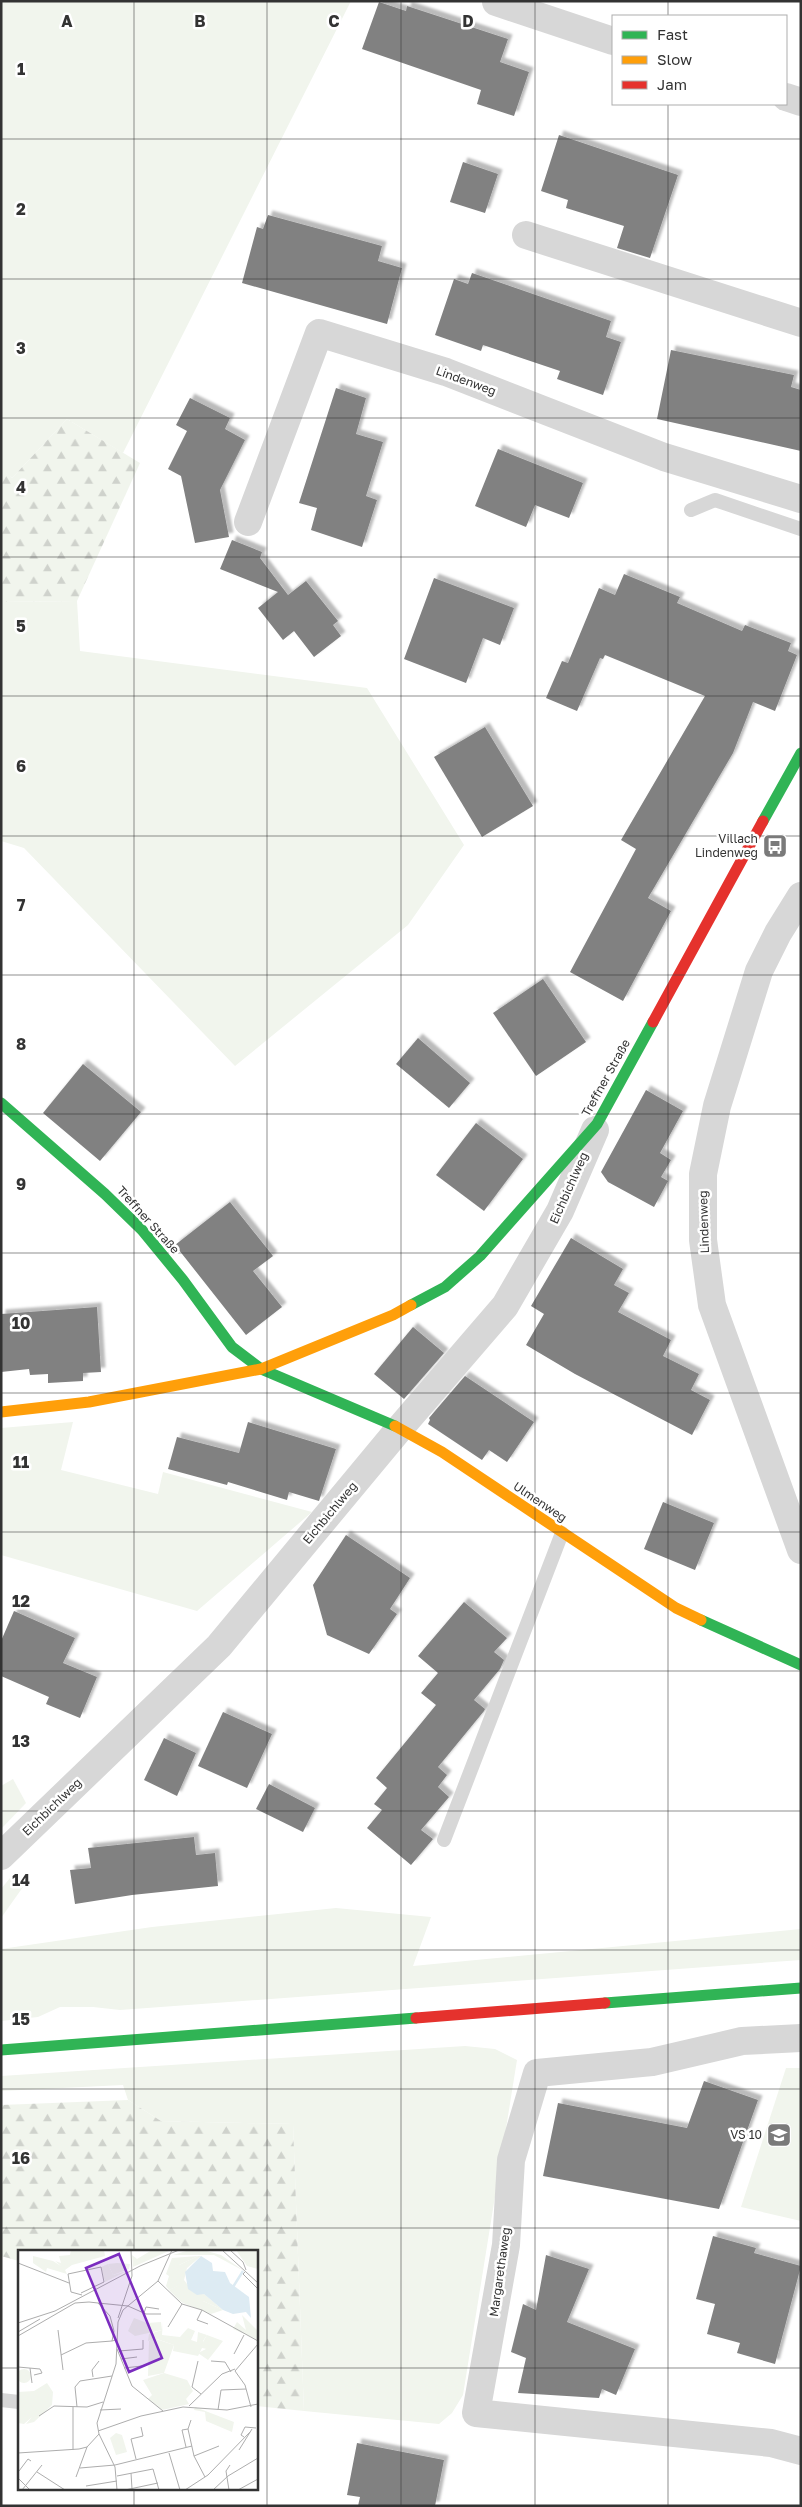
<svg xmlns="http://www.w3.org/2000/svg" width="802" height="2507" font-family="'Golos Text',sans-serif">
	<style>
		.grass { fill: #f1f5ed }
		.forest { fill: url(#forest-firs) }
		.building { fill: #818181; filter: url(#shadow) }
		.lines { fill: none; stroke-linecap: round; stroke-linejoin: round }
		.lane { stroke: #d7d7d7; stroke-width: 14 }
		.street { stroke: #d7d7d7; stroke-width: 28 }
		.fast { stroke: #30b455; stroke-width: 11 }
		.slow { stroke: #ff9f0a; stroke-width: 11 }
		.jam { stroke: #e5322d; stroke-width: 11 }
		.grid { fill: none; stroke: #333; stroke-width: 1; stroke-opacity: 0.55 }
		.labels { text-anchor: middle; stroke-width: 5; stroke-linejoin: round; paint-order: stroke }
		.street-label { font-size: 12px; fill: #333; stroke: #fff }
		.poi-label { font-size: 12px; fill: #333; stroke: #fff; text-anchor: end }
		.inset-river { fill: none; stroke: #ddebf3; stroke-width: 2.5 }
		.inset-road { fill: none; stroke: #adadad; stroke-width: 1 }
		.view { fill: #7b2cbf; fill-opacity: 0.15; stroke: #7b2cbf; stroke-width: 2.5 }
		.inset-edge { fill: none; stroke: #333; stroke-width: 2.5 }
		.grid-label { font-size: 16px; text-anchor: middle; font-weight: bold; fill: #333; stroke: #fff; stroke-width: 5; stroke-linejoin: round; paint-order: stroke }
	</style>
	<defs>
		<pattern id="forest-firs" width="22" height="20" patternUnits="userSpaceOnUse" patternTransform="scale(1.25)"><rect width="22" height="20" fill="#f1f5ed"/><path d="M5 1l3.5 6h-7zM16 11l3.5 6h-7z" fill="#cfd2cc"/></pattern>
		<filter id="shadow"><feDropShadow dx="4.5" dy="-4.5" stdDeviation="1" flood-color="#0004"/></filter>
	</defs>
	<rect width="100%" height="100%" fill="#fff"/>
	<g class="grass">
		<path d="M1,1H351L123,453L67,419L12,478L1,469Z"/>
		<path d="M77,601L80,651L367,688L464,845L408,925L235,1066L24,848L1,841V602Z"/>
		<path d="M73,1422L61,1470L158,1494L163,1472L312,1512L197,1611L1,1555V1428Z"/>
		<path d="M13,1779L26,1803L1,1829V1786Z"/>
		<path d="M10,1878L23,1887L1,1918V1889Z"/>
		<path d="M336,1908L431,1917L413,1966L801,1929V1960L120,2010L93,2007H60L38,2017L1,2021V1949L152,1927Z"/>
		<path d="M465,2046L495,2049L517,2060L463,2395L452,2413L439,2424L304,2411L293,2124L161,2121L128,2100L123,2085L1,2091V2076Z"/>
		<path d="M786,2068H801V2221L741,2207Z"/>
	</g>
	<g class="forest">
		<path d="M67,419L140,463L77,601L1,602V468L12,478Z"/>
		<path d="M128,2100L161,2121L293,2124L304,2411L256,2406V2251H19V2261L1,2256V2105Z"/>
	</g>
	<g class="building">
		<path d="M379,2L406,11L407,6L508,39L500,62L529,72L514,116L477,104L481,90L362,49Z"/>
		<path d="M559,135L678,175L650,258L617,248L624,226L566,208L568,200L541,191Z"/>
		<path d="M463,162L498,174L485,213L450,202Z"/>
		<path d="M268,215L382,246L378,261L402,268L387,324L242,283L257,227L263,229Z"/>
		<path d="M472,273L611,321L606,337L621,342L603,395L557,379L560,371L483,345L481,351L435,335L454,279L468,284Z"/>
		<path d="M671,350L794,375L791,387L801,390V451L657,419Z"/>
		<path d="M336,388L366,398L356,434L383,442L366,496L377,500L362,547L311,530L317,508L299,503Z"/>
		<path d="M190,398L230,418L225,429L245,440L220,490L229,537L195,543L181,476L168,469L187,431L176,425Z"/>
		<path d="M498,449L583,483L569,518L535,505L526,527L475,506Z"/>
		<path d="M232,540L262,552L260,558L288,595L306,581L338,621L333,625L341,636L314,657L294,631L283,640L258,608L278,592L220,569Z"/>
		<path d="M624,574L680,597L677,603L742,631L745,625L791,643L788,651L797,655L775,711L753,702L733,753L648,898L671,911L623,1001L570,972L636,849L621,840L705,696L605,655L603,659L600,658L577,711L546,698L562,661L568,663L599,588L615,595Z"/>
		<path d="M434,578L514,608L500,645L483,638L466,683L404,659Z"/>
		<path d="M485,727L533,806L482,837L434,757Z"/>
		<path d="M543,979L586,1042L536,1076L493,1013Z"/>
		<path d="M418,1038L470,1083L449,1108L396,1064Z"/>
		<path d="M83,1064L141,1112L100,1161L43,1113Z"/>
		<path d="M646,1090L683,1111L660,1153L671,1160L661,1177L668,1181L654,1207L608,1182L601,1172Z"/>
		<path d="M476,1123L523,1159L484,1211L436,1175Z"/>
		<path d="M230,1202L273,1256L253,1271L282,1307L246,1335L175,1245Z"/>
		<path d="M571,1238L623,1269L614,1285L629,1293L618,1312L671,1340L663,1356L699,1374L691,1390L710,1400L692,1435L575,1374L526,1345L544,1314L531,1306Z"/>
		<path d="M97,1307L101,1372L83,1373V1381L48,1383V1374L30,1375L29,1369L1,1372V1314Z"/>
		<path d="M413,1327L444,1353L404,1399L374,1374Z"/>
		<path d="M465,1376L534,1422L507,1462L489,1450L482,1460L428,1424L430,1420L429,1418Z"/>
		<path d="M248,1422L336,1449L319,1501L289,1492L287,1500L228,1482L227,1485L168,1469L177,1437L239,1453Z"/>
		<path d="M663,1502L714,1523L695,1570L644,1549Z"/>
		<path d="M346,1535L410,1578L390,1609L397,1614L369,1654L327,1635L313,1585Z"/>
		<path d="M464,1602L507,1638L494,1652L504,1660L500,1669L474,1700L485,1709L484,1711L438,1767L447,1775L438,1787L449,1797L421,1830L433,1839L411,1865L367,1828L382,1810L374,1804L387,1788L376,1778L436,1705L421,1693L438,1673L418,1656Z"/>
		<path d="M14,1611L75,1638L63,1663L97,1677L80,1718L46,1704L49,1697L1,1676V1641Z"/>
		<path d="M223,1712L272,1734L247,1788L198,1766Z"/>
		<path d="M164,1738L196,1753L177,1796L144,1780Z"/>
		<path d="M269,1784L315,1808L303,1832L256,1809Z"/>
		<path d="M194,1837L196,1855L215,1853L218,1886L132,1895L75,1904L70,1870L91,1868L88,1848Z"/>
		<path d="M704,2081L758,2100L719,2209L543,2176L558,2103L687,2128Z"/>
		<path d="M713,2236L756,2248L754,2253L801,2266L775,2364L737,2353L740,2343L707,2334L715,2304L696,2299Z"/>
		<path d="M546,2255L589,2269L567,2322L635,2349L616,2395L602,2389L599,2398L518,2393L526,2358L511,2352L523,2304L536,2310Z"/>
		<path d="M357,2443L444,2460L435,2506H358L360,2497L347,2495Z"/>
	</g>
	<g class="lines">
		<g class="lane">
			<path d="M691,510L715,500L801,529"/>
			<path d="M444,1840L562,1533"/>
			<path d="M1,2400L19,2402"/>
		</g>
		<g class="street">
			<path d="M496,2L613,41"/>
			<path d="M786,97L801,102"/>
			<path d="M526,235L801,323"/>
			<path d="M248,522L319,333L446,372L664,457L801,499"/>
			<path d="M801,896L778,933L759,971L717,1106L703,1174V1240L712,1305L801,1550"/>
			<path d="M1,1856L219,1646L400,1428L505,1306L560,1211L595,1130"/>
			<path d="M801,2038L742,2041L652,2062L537,2073L511,2160L506,2245L476,2413L771,2443L801,2451"/>
		</g>
		<g class="fast">
			<path d="M763,821L801,753"/>
			<path d="M1,1103L105,1194L142,1230L183,1280L232,1347L261,1369L395,1426"/>
			<path d="M411,1305L445,1287L480,1256L597,1124L653,1022"/>
			<path d="M701,1620L801,1665"/>
			<path d="M605,2003L801,1988"/>
			<path d="M1,2050L416,2018"/>
		</g>
		<g class="slow">
			<path d="M1,1412L89,1402L261,1369L393,1315L411,1305"/>
			<path d="M395,1426L442,1452L676,1608L701,1620"/>
		</g>
		<g class="jam">
			<path d="M653,1022L763,821"/>
			<path d="M416,2018L605,2003"/>
		</g>
	</g>
	<path class="grid" d="M134,1V2251M267,1V2506M401,1V2506M535,1V2506M668,1V16M668,104V2506M1,139H801M1,279H801M1,418H801M1,557H801M1,696H801M1,836H801M1,975H801M1,1114H801M1,1253H801M1,1393H801M1,1532H801M1,1671H801M1,1811H801M1,1950H801M1,2089H801M1,2228H801M1,2368H19M256,2368H801M134,2488V2506"/>
	<defs>
		<symbol id="bus-square" viewBox="-11 -11 22 22"><rect x="-9" y="-9" width="18" height="18" rx="4" fill="#7a7a7a" stroke="#fff"/><path d="M-5-6H5V4H4V6H2V4H-2V6H-4V4H-5ZM-3.5-4V0h7V-4ZM-3.5 1.2v1.5H-2V1.2ZM2 1.2v1.5H3.5V1.2Z" fill="#fff"/></symbol>
		<symbol id="school-square" viewBox="-11 -11 22 22"><rect x="-9" y="-9" width="18" height="18" rx="4" fill="#7a7a7a" stroke="#fff"/><path d="M0-5L7-2L0 1L-7-2ZM-4 1L0 2.5L4 1V4Q0 6-4 4Z" fill="#fff"/></symbol>
	</defs>
	<g fill-rule="evenodd">
		<use href="#bus-square" x="761" y="832" width="28" height="28"/>
		<use href="#school-square" x="765" y="2121" width="28" height="28"/>
	</g>
	<g class="labels">
		<g class="street-label">
			<text transform="translate(466 381) rotate(20)" y="4">Lindenweg</text>
			<text transform="translate(606 1078) rotate(-61)" y="4">Treffner Straße</text>
			<text transform="translate(569 1188) rotate(-66)" y="4">Eichbichlweg</text>
			<text transform="translate(148 1220) rotate(48)" y="4">Treffner Straße</text>
			<text transform="translate(704 1222) rotate(-92)" y="4">Lindenweg</text>
			<text transform="translate(540 1502) rotate(34)" y="4">Ulmenweg</text>
			<text transform="translate(330 1513) rotate(-50)" y="4">Eichbichlweg</text>
			<text transform="translate(52 1807) rotate(-44)" y="4">Eichbichlweg</text>
			<text transform="translate(500 2272) rotate(-82)" y="4">Margarethaweg</text>
		</g>
		<g class="poi-label">
			<text x="758" y="843">Villach<tspan x="758" dy="14">Lindenweg</tspan></text>
			<text x="762" y="2139">VS 10</text>
		</g>
	</g>
	<g transform="translate(18 2250)">
		<rect width="240" height="240" fill="#fff"/>
		<path d="M53,0H86L87,6L54,15L47,20L49,24L29,18L28,22L15,13V6L35,11L43,16L37,11L43,13L41,6L52,5ZM180,6L161,15L162,35L151,40L148,36L151,26L148,24L154,8ZM90,14L95,25L109,21L87,32L83,17ZM164,49L185,51L205,60L193,64L165,53L162,51ZM224,65L240,81V90L215,79L219,72L228,80ZM116,68L129,73L143,72L144,80L117,86L110,81ZM189,85L205,91L190,110L180,103L188,99L185,92ZM135,88L156,95L146,123L130,126L131,91ZM-1 126a7 7 0 1 1 14 0a7 7 0 1 1-14 0ZM29,133L35,142L34,155L16,172L8,174L14,167L6,174L0,173V142L16,141ZM177,157L216,172L214,182L188,171L187,162L176,160Z" fill="#f1f5ed"/>
		<path d="M134,0H153L115,17L114,5L119,9ZM168,1H189L203,5L226,21L196,5H155ZM180,6H183L169,18L166,30L175,42L186,44L205,60L185,51H162L151,40L161,35L160,28L154,25L161,15ZM99,13L112,14L111,19L95,25L90,14ZM145,71L144,85L162,87L170,78L177,81L173,90L179,92L180,82L189,85L185,91L189,99L184,98L180,106L155,101L156,95L136,88L130,91L131,84L144,80Z" fill="#f1f5ed"/>
		<path d="M218,0H240V19L229,16ZM146,123L169,130L175,141L168,149L171,154L144,160L130,149L134,145L125,130Z" fill="#f1f5ed"/>
		<path d="M98,183L104,185L109,202L98,205L92,188Z" fill="#f1f5ed"/>
		<path d="M183,6L194,13L195,21L207,22L212,33L231,47L233,68L228,62L215,64L205,60L186,44L179,45L170,39L167,22Z" fill="#ddebf3"/>
		<path class="inset-river" d="M215,37L225,21"/>
		<path class="inset-road" d="M204,0L240,33M212,0L225,12L228,20M0,13L51,33M227,22L225,24L240,39M140,31L164,54L184,60L240,91M63,43L86,32L83,17L50,24L53,42L64,45M80,53L110,56L128,64H143M184,60L179,70L190,74M126,63L128,57L141,59M100,68L114,26L113,0M0,73L37,61L122,16L161,0M150,77L164,54M40,80L45,120M0,82L22,69M0,86L57,53L71,52L80,53L92,66L96,81L94,91L98,90M99,99L114,136L145,161M101,101L125,99V90M216,104L226,85M43,105L68,93L94,91M103,109L119,107M180,111L174,137L183,144M193,111L207,112L213,122M0,117L22,119L24,123L16,125M12,118L14,133M106,118L124,116M75,127L74,120L81,111M171,156L204,124L217,119M59,157L57,137L62,131L94,126M233,157L227,135L217,121L240,94M82,160L103,159M200,160L203,140L228,139M21,166L36,156L69,157L85,152M173,170L170,179L176,206L187,227M80,181L123,166L165,157L209,160L240,154M226,187L223,185L227,177L238,178M168,197L164,180L170,179M55,200V157M221,200L234,179M0,203L61,199L69,197L81,184M151,203L162,240M176,206L201,196M118,209L113,189L125,186L123,177M62,218L97,215L174,196M1,221L10,209L13,211M19,222L47,240M113,223L114,239M99,226L135,219L141,240M58,227L69,197M0,228L12,240M68,236L99,231M4,240L24,215M99,240L97,217L81,184L79,173L98,114L100,72L105,60L140,31L154,0M107,240L140,233M167,240L190,225L232,182M195,240L210,226L240,208M211,240L208,221L212,215M220,240L240,229"/>
		<path class="view" d="M101,4L144,108L111,122L68,18Z"/>
		<rect width="240" height="240" class="inset-edge"/>
	</g>
	<g class="grid-label">
		<text x="67" y="27">A</text>
		<text x="200" y="27">B</text>
		<text x="334" y="27">C</text>
		<text x="468" y="27">D</text>
		<text x="21" y="75">1</text>
		<text x="21" y="215">2</text>
		<text x="21" y="354">3</text>
		<text x="21" y="493">4</text>
		<text x="21" y="632">5</text>
		<text x="21" y="772">6</text>
		<text x="21" y="911">7</text>
		<text x="21" y="1050">8</text>
		<text x="21" y="1190">9</text>
		<text x="21" y="1329">10</text>
		<text x="21" y="1468">11</text>
		<text x="21" y="1607">12</text>
		<text x="21" y="1747">13</text>
		<text x="21" y="1886">14</text>
		<text x="21" y="2025">15</text>
		<text x="21" y="2164">16</text>
	</g>
	<rect width="802" height="2507" fill="none" stroke="#333333" stroke-width="5"/>
	<rect x="612" y="15" width="175" height="90" fill="#ffffff" stroke="#adadad"/>
	<rect x="622" y="31" width="25" height="8" fill="#30b455" stroke="#adadad"/>
	<text x="657" y="40" font-size="15" fill="#333333">Fast</text>
	<rect x="622" y="56" width="25" height="8" fill="#ff9f0a" stroke="#adadad"/>
	<text x="657" y="65" font-size="15" fill="#333333">Slow</text>
	<rect x="622" y="81" width="25" height="8" fill="#e5322d" stroke="#adadad"/>
	<text x="657" y="90" font-size="15" fill="#333333">Jam</text>
</svg>
